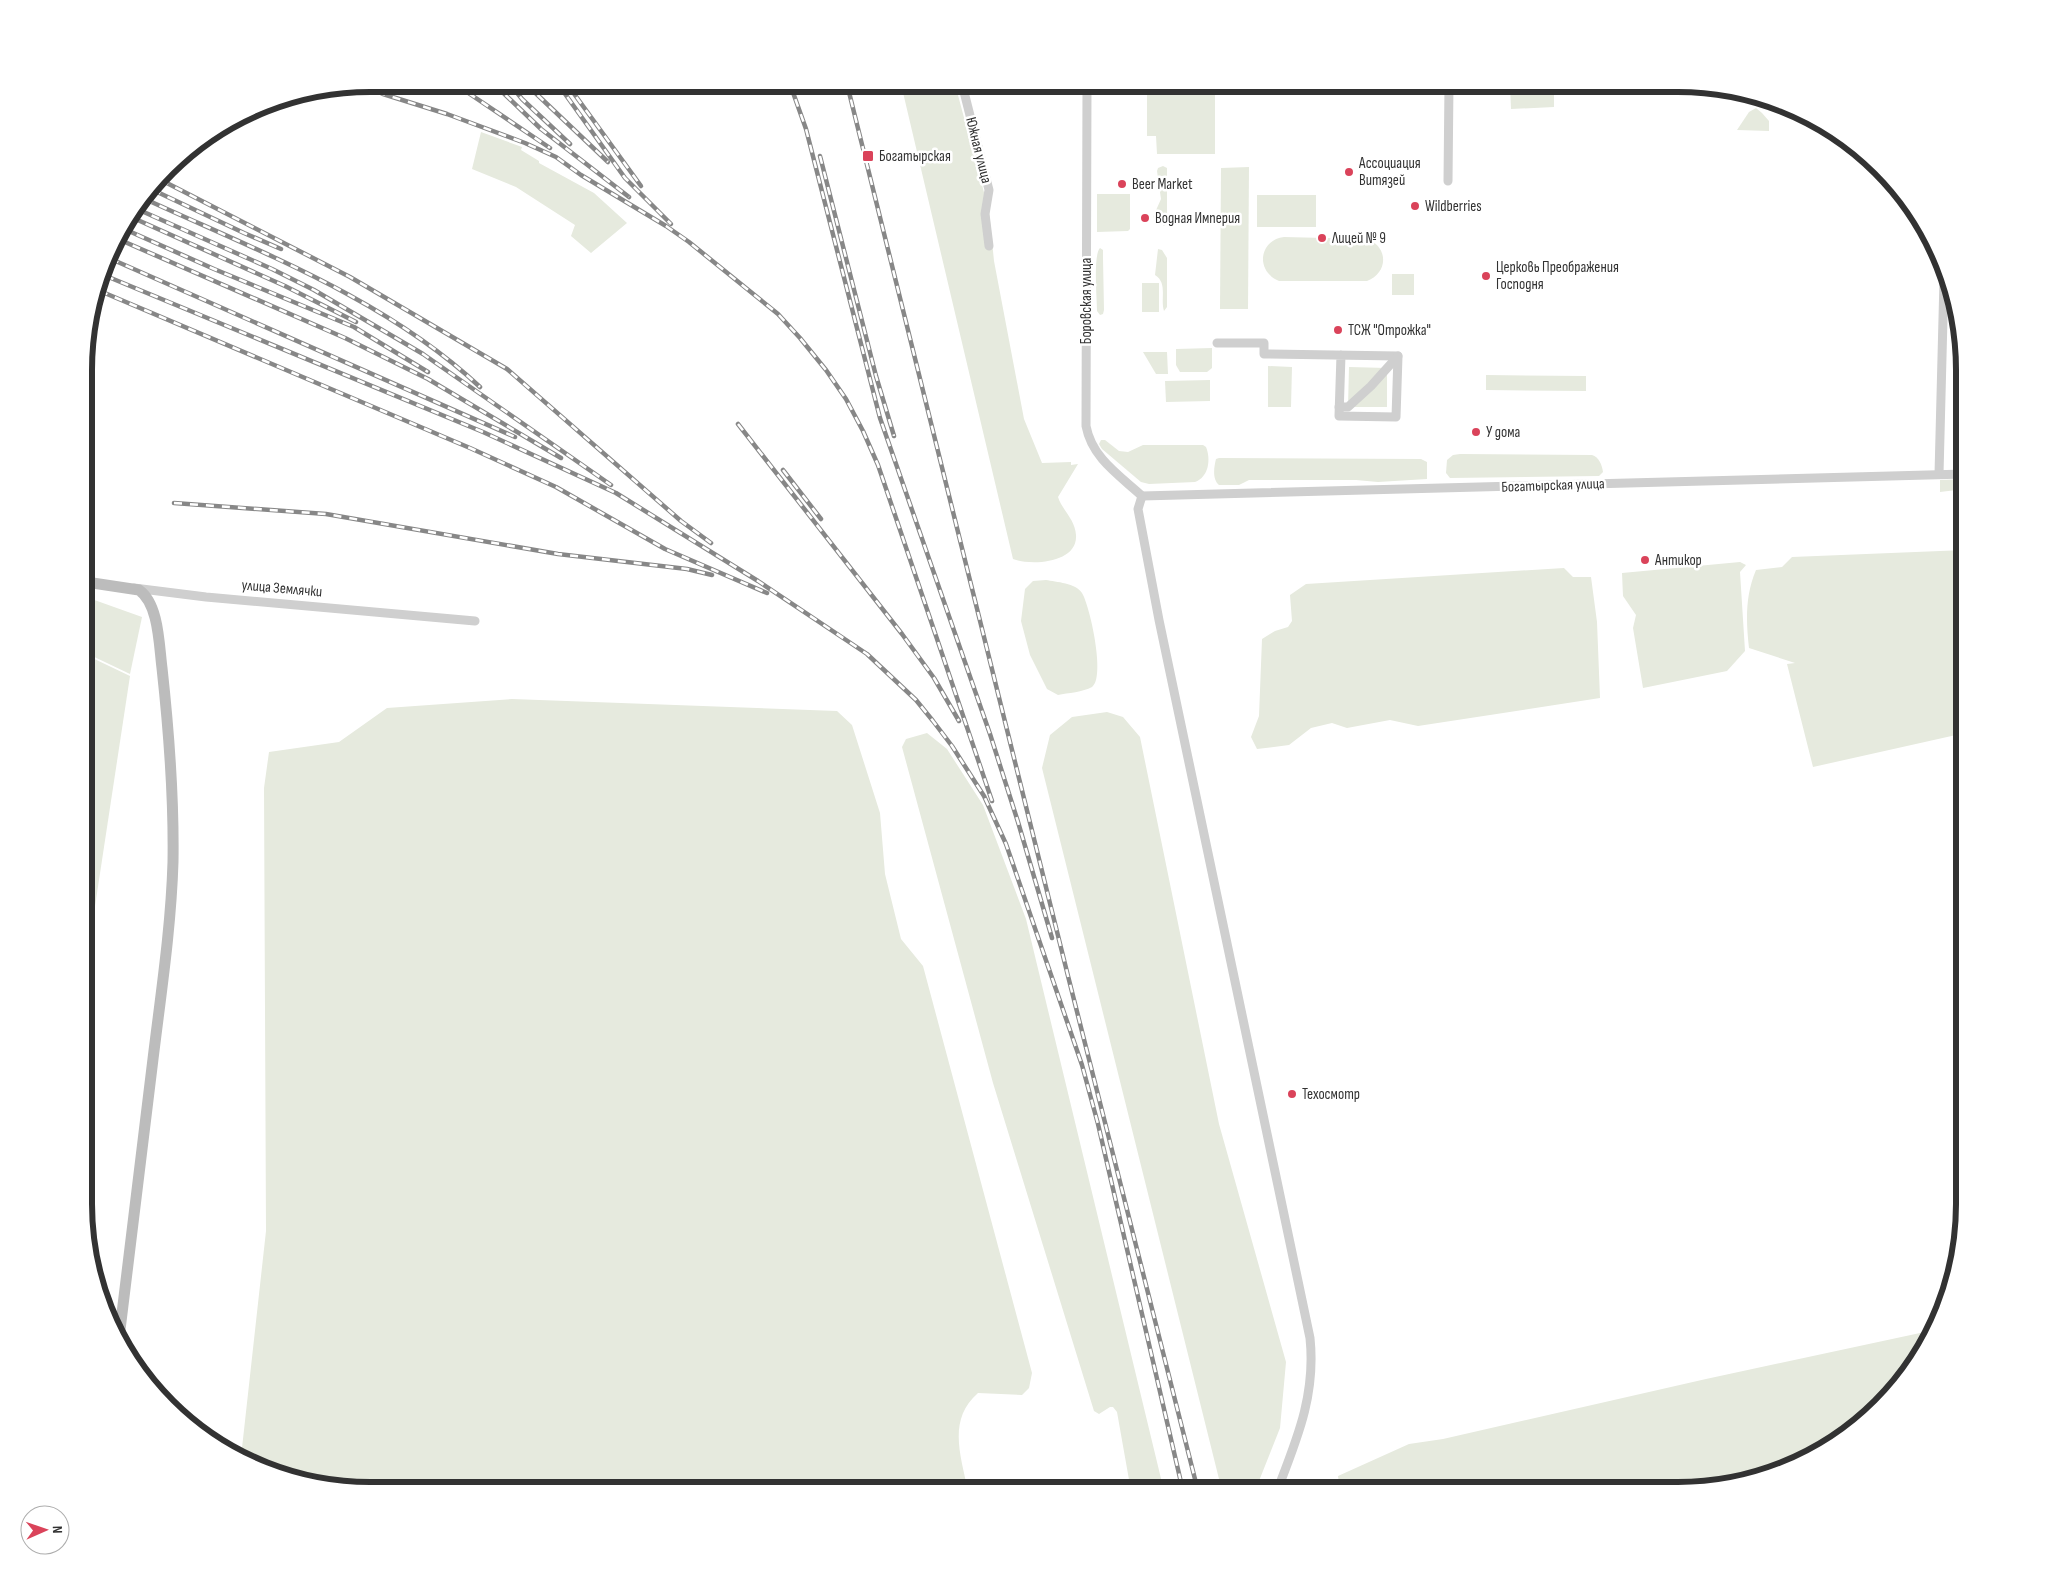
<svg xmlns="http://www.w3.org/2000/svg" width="2049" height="1575" font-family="'Sofia Sans Condensed',sans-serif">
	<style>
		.green { fill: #e6eade }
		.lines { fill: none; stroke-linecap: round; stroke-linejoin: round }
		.street { stroke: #cfcfcf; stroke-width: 9 }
		.secondary { stroke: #bcbcbc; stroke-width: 11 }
		.rail-casing { stroke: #878787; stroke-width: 4.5 }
		.rail { stroke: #fff; stroke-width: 2.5; stroke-dasharray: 8; stroke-linecap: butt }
		.poi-dot { fill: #da435a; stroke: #fff; stroke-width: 2 }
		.labels { text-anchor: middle; stroke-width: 5; stroke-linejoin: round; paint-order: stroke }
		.street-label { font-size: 15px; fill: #323232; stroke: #fff }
		.poi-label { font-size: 15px; fill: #323232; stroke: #fff; text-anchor: start }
		.rim { fill: none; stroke: #323232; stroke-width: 6 }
	</style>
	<rect width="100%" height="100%" fill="#fff"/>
	<g class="green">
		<path d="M901,84H955L989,211L994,261L1024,419L1042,463L1071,462V465L1078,464L1058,497C1062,510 1075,519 1076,535C1078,563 1032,566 1013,559Z"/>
		<path d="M1554,84V107L1511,109L1510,85Z"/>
		<path d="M1147,89H1215V154H1157L1156,136H1147Z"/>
		<path d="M1756,108L1762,113L1769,121V131L1737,130L1749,112Z"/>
		<path d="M481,132L522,147L521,150L539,161V163L594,193L627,223L591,253L571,236L575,225L516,187L472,169Z"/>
		<path d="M1163,166L1167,168V223L1164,226L1153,217L1161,199L1157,171L1158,168Z"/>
		<path d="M1249,167L1248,309H1220L1221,168Z"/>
		<path d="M1097,194H1130V229L1128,231L1097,232Z"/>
		<rect x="1257" y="195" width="59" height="32"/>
		<path d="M1284,237L1367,239C1389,247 1388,273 1367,281H1279C1255,271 1259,240 1284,237Z"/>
		<path d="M1100,248L1103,250V258L1104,310L1103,314L1100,315L1097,311C1097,299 1093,255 1100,248Z"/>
		<path d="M1158,249L1162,250L1167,258V307L1164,311C1160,299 1168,283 1155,275Z"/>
		<rect x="1392" y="274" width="22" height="21"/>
		<rect x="1142" y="283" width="17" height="29"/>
		<path d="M1212,348V368L1207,372H1180L1176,365V349Z"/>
		<path d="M1143,352H1167L1168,374H1156Z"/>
		<path d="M1268,366L1292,367L1291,407H1268Z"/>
		<path d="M1349,367L1387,368V407H1348Z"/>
		<path d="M1486,375L1586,376V391L1486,390Z"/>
		<path d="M1210,380V401L1166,402L1165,381Z"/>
		<path d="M1101,440H1105L1119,451L1128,452L1143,445H1203L1206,447C1211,459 1209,477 1195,482L1149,484L1141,482L1102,449L1099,444Z"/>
		<path d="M1460,454L1592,455C1599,457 1602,465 1603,472L1599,476L1450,478L1446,473L1447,460L1453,455Z"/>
		<path d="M1219,458L1421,459L1427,462V479L1378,482L1356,480H1249L1239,485H1219C1212,479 1214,467 1216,459Z"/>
		<path d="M1965,479V489L1940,492V480Z"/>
		<path d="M1965,550V733L1813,767L1787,664L1795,663L1749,648C1746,621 1745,596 1756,570L1782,567L1792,557Z"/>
		<path d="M1740,562L1746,565L1740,572L1745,651L1727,671L1643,688L1633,628L1636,615L1623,596L1622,573Z"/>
		<path d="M1564,568L1573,577H1591L1597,622L1600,698L1418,726L1390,720L1347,728L1332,723L1311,728L1289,745L1257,749L1251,737L1259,716L1262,639L1275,631L1288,627L1292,621L1290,595L1306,584Z"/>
		<path d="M1046,580C1056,582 1076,583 1082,593C1090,606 1106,678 1092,687C1083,692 1068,693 1058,695L1047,689L1030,655L1021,621L1025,589L1033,581Z"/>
		<path d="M86,597L142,617L130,674L86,653Z"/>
		<path d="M86,655L130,676L85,972Z"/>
		<path d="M512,699L837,711L852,725L880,813L885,874L901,939L923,966L1032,1373L1029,1388L1022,1395L978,1393C947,1420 961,1456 968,1491H352L261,1470L241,1457L266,1231L264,788L269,752L339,742L387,708Z"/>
		<path d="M1107,712L1123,717L1140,737L1219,1124L1286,1362L1280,1428L1255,1491H1222L1042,768L1050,735L1072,717Z"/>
		<path d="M927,733L947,749L983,805L1026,919L1164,1491H1131L1117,1412L1113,1407H1110L1099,1414L1094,1411L993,1083L902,747L906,739Z"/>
		<path d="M1934,1330L1894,1393L1805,1462L1735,1486L1678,1491H1340L1338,1476L1409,1444L1443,1439L1706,1379Z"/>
	</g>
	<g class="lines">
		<g class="street">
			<path d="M962,84L989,190L985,214L989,246"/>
			<path d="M1087,84L1086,426C1092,458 1119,475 1142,496"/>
			<path d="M1448,181L1449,84"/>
			<path d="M1943,264L1944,279L1951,286"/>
			<path d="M1217,343H1264V354L1398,356L1396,417L1339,416L1341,355"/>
			<path d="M1339,407H1348L1371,386L1398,356"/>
			<path d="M1939,474L1944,279"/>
			<path d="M1142,496L1138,509L1159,620L1310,1338C1316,1395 1297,1439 1277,1491"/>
			<path d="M1142,496L1965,474"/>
			<path d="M134,588L206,597L475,621"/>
		</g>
		<path class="secondary" d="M86,582L139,590C159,604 159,645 162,668C169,732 174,797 173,862C171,928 161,993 153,1059C141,1152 130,1245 119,1338"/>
		<defs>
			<g id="rail">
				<path d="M455,84L550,148"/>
				<path d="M494,84L541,129L629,197"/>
				<path d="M510,84L522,99L570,144"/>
				<path d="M526,84L608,162"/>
				<path d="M558,84L625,178L671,224"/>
				<path d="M567,84L641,186"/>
				<path d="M790,84L806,129L880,418L990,734L1018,822L1052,938"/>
				<path d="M847,84L1068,976L1198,1491"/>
				<path d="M363,85L383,94L447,114L525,143L556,157L581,175L666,226L689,242L778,314L800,338L826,370L846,399L863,431L878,465L992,801"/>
				<path d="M820,156L876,376L894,436"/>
				<path d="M161,180L350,277L507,369L681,521L711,543"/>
				<path d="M153,190L244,233L281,249"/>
				<path d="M145,199C260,252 386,299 480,387"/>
				<path d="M137,209L272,269L314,290L423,354L611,485"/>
				<path d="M131,217L285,286L356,322"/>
				<path d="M122,228L214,269L354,327L428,372"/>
				<path d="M118,239L345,338L428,379L561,458"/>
				<path d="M111,259L515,437"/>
				<path d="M106,276L483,432L616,493L758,581L867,654L916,700L933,721L952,746L984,796L1006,844L1082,1065L1098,1124L1183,1491"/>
				<path d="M100,291L470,448L556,487L665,549L767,593"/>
				<path d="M738,424L902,634L934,678L959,721"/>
				<path d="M783,470L821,519"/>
				<path d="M174,503L326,514L558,554L687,569L712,575"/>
			</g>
		</defs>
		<use href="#rail" class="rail-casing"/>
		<use href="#rail" class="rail"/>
	</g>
	<g class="poi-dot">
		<rect x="862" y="150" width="12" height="12" rx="2.5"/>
		<circle cx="1349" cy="172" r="5"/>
		<circle cx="1122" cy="184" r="5"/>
		<circle cx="1415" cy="206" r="5"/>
		<circle cx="1145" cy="218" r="5"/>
		<circle cx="1322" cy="238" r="5"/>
		<circle cx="1486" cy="276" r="5"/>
		<circle cx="1338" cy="330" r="5"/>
		<circle cx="1476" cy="432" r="5"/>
		<circle cx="1645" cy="560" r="5"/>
		<circle cx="1292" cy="1094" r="5"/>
	</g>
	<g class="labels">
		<g class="street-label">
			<text transform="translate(979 150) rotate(76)" y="5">Южная улица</text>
			<text transform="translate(1086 301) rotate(-90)" y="5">Боровская улица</text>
			<text transform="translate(1553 485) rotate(-2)" y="5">Богатырская улица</text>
			<text transform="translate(282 588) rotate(5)" y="5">улица Землячки</text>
		</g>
		<g class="poi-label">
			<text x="879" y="161">Богатырская</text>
			<text x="1359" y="168">Ассоциация<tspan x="1359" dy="17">Витязей</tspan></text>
			<text x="1132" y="189">Beer Market</text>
			<text x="1425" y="211">Wildberries</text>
			<text x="1155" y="223">Водная Империя</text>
			<text x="1332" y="243">Лицей № 9</text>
			<text x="1496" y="272">Церковь Преображения<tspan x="1496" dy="17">Господня</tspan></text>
			<text x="1348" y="335">ТСЖ "Отрожка"</text>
			<text x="1486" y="437">У дома</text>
			<text x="1655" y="565">Антикор</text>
			<text x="1302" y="1099">Техосмотр</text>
		</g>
	</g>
	<path d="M0 0H2049V1575H0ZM370 92H1678A278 278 0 0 1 1956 370V1204A278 278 0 0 1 1678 1482H370A278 278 0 0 1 92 1204V370A278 278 0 0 1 370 92Z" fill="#fff" fill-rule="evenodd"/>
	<path class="rim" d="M370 92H1678A278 278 0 0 1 1956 370V1204A278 278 0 0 1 1678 1482H370A278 278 0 0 1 92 1204V370A278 278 0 0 1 370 92Z"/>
	<g transform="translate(45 1530) rotate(88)"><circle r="24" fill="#ffffff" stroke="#adadad"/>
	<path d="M0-4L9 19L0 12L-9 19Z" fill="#da435a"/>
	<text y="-8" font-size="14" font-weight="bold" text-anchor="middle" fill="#323232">N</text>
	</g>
</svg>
